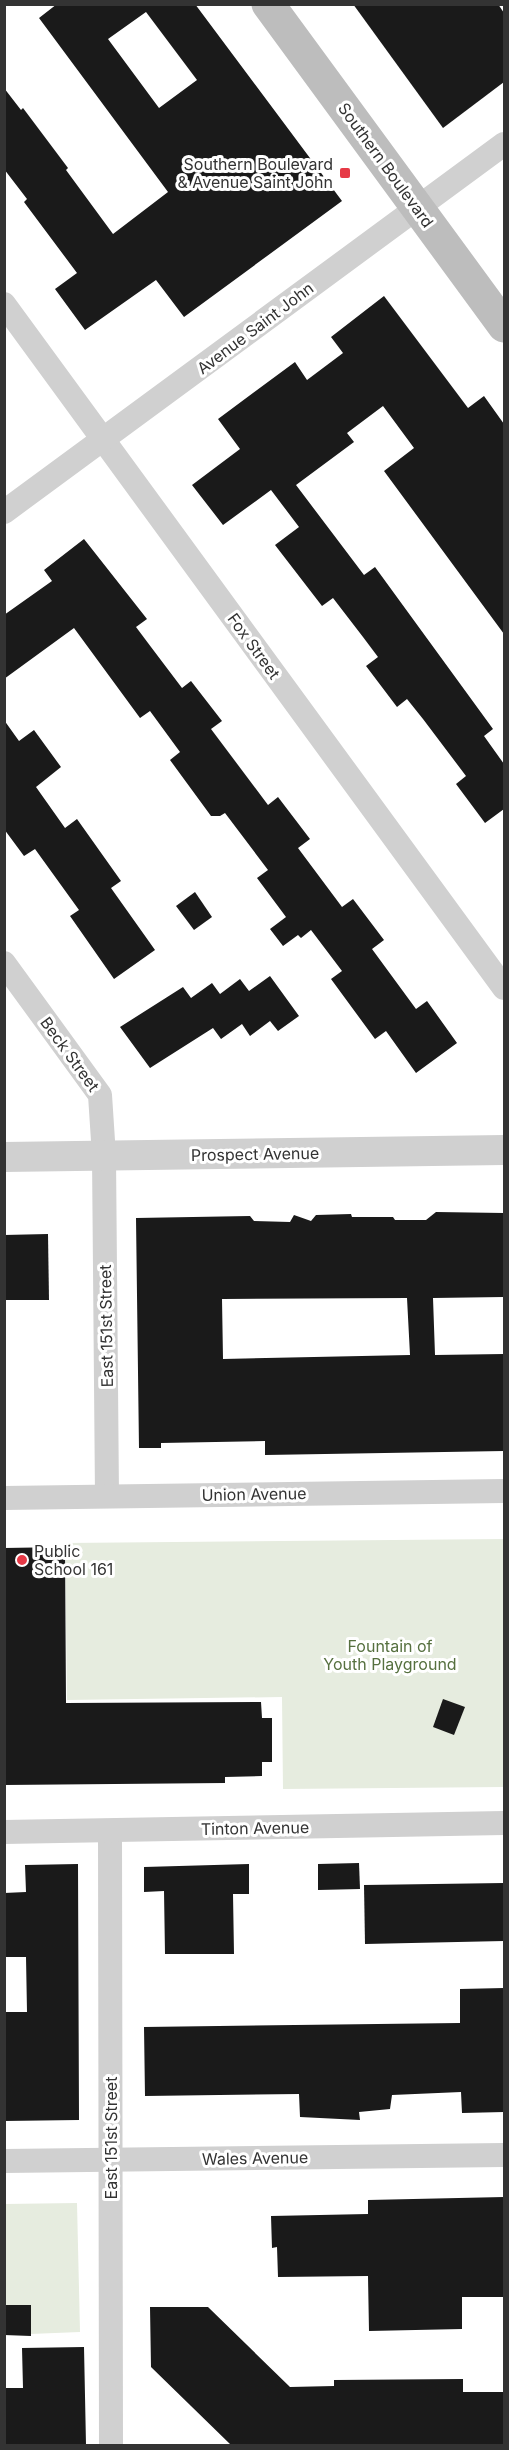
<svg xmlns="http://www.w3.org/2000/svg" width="509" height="2450" font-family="Inter,sans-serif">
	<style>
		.green { fill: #e6ecdf }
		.building { fill: #1a1a1a; fill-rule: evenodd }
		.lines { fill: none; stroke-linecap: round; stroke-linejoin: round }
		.minor { stroke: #d0d0d0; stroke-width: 24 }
		.tertiary { stroke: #d0d0d0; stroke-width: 30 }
		.secondary { stroke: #bdbdbd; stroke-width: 33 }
		.poi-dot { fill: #e63946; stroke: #fff; stroke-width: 2 }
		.labels { text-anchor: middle; stroke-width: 6; stroke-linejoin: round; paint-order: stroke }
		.poi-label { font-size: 16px; fill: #333; stroke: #fff; text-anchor: end }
		.street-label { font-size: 16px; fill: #333; stroke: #fff }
		.park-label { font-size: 16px; fill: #56703f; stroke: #fff }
	</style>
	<rect width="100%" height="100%" fill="#fff"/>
	<g class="green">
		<path d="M504,1539V1787L283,1789L282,1697L67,1700L65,1543Z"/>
		<path d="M77,2203L80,2332L5,2335L4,2204Z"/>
	</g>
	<g class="building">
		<path d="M57,4H195L342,201L184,317L156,280L85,330L55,289L77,273L24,202L27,199L4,169V88L21,110L23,108L68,168L66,170L113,234L168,192L39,18ZM146,12L197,80L159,108L108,39Z"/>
		<path d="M353,4H498L504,13V82L443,128Z"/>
		<path d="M384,296L468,408L484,396L504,424V634L384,471L414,448L383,406L347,433L354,442L296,485L364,575L375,567L493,729L484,736L504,764V809L485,823L456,784L466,776L423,719L407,699L397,707L366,666L378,657L363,637L333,598L322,606L275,545L299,527L271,490L223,525L192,485L240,449L218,419L295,362L307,380L343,353L331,337Z"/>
		<path d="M84,539L147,619L136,627L151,647L182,688L191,681L222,721L211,729L268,805L278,797L310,839L298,848L342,907L353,899L384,940L372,949L416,1009L427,1001L457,1043L416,1073L386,1031L375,1039L331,979L342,971L311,930L301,938L298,935L283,946L270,929L286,917L257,878L268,870L225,813L220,816H211L170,760L180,752L150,711L140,718L74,628L4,679V615L52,581L44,570Z"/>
		<path d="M4,720L19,741L34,730L61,767L36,787L65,828L77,819L121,881L111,888L155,950L114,979L70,916L79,910L35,849L24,856L4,829Z"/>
		<path d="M195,892L212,917L194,930L176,906Z"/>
		<path d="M270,976L299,1016L278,1031L270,1021L250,1036L242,1024L221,1039L213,1028L150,1068L120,1027L183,987L191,998L212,983L220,994L240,979L249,991Z"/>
		<path d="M436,1212L504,1213V1297L433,1298L435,1355L504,1354V1451L265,1455V1441L161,1443V1448H139L136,1218L250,1216L254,1221L290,1222L294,1215L311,1221L316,1215L351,1214L352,1217H393L395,1220H426ZM407,1298L410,1355L223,1359L222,1299Z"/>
		<path d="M48,1234L49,1300H4V1235Z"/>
		<path d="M65,1547L66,1703L261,1702L262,1718H272V1762H262V1776L225,1777V1783L4,1785V1548Z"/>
		<path d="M443,1699L465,1707L454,1735L433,1727Z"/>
		<path d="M359,1863L360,1889L318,1890V1864Z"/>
		<path d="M78,1864L79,2120L4,2121V2012H27L26,1957H4V1893L26,1892L25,1865Z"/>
		<path d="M249,1864V1894H233L234,1954H165L164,1891L144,1892V1867Z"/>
		<path d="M504,1883V1941L365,1944L364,1885Z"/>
		<path d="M504,1988V2112L462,2113L461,2092L392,2095L390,2109L359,2112L360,2120L300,2117L299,2094L145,2096L144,2027L460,2023V1989Z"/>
		<path d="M504,2197V2297H462V2329L369,2331L368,2276L278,2277L277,2247L272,2248L271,2216L368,2214V2200Z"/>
		<path d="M5,2305H31V2336L4,2335Z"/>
		<path d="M150,2307H208L290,2387L334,2386V2380L463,2379V2392H504V2445H231L151,2367Z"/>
		<path d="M84,2347L86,2445H4V2388H23L22,2348Z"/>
	</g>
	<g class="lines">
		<g class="minor">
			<path d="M4,304L504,988"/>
			<path d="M4,512L504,144"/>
			<path d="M4,963L100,1095L104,1156L107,1496"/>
			<path d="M4,1498L504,1491"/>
			<path d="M110,1831L111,2446"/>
			<path d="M4,1832L504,1823"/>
			<path d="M4,2161L504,2155"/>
		</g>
		<path class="tertiary" d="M4,1157L504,1150"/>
		<path class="secondary" d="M268,4L504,326"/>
	</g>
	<g class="poi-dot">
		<rect x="339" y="167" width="12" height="12" rx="3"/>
		<circle cx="22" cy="1560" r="6"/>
	</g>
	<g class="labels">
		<g class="poi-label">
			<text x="333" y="170">Southern Boulevard<tspan x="333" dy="18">&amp; Avenue Saint John</tspan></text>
			<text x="34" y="1557" text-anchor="start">Public<tspan x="34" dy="18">School 161</tspan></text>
		</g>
		<g class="street-label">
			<text transform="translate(386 165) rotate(54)" y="6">Southern Boulevard</text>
			<text transform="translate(255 328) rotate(-37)" y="6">Avenue Saint John</text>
			<text transform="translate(254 646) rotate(54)" y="6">Fox Street</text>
			<text transform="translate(70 1054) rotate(54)" y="6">Beck Street</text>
			<text transform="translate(255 1154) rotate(-1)" y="6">Prospect Avenue</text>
			<text transform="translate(106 1326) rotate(-91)" y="6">East 151st Street</text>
			<text transform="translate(254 1494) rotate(-1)" y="6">Union Avenue</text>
			<text transform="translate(255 1828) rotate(-1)" y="6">Tinton Avenue</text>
			<text transform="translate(111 2138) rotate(-90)" y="6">East 151st Street</text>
			<text transform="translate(255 2158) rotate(-1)" y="6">Wales Avenue</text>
		</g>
		<g class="park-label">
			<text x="390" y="1652">Fountain of<tspan x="390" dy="18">Youth Playground</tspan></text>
		</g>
	</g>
	<rect width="509" height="2450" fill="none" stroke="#333333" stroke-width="12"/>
</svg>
